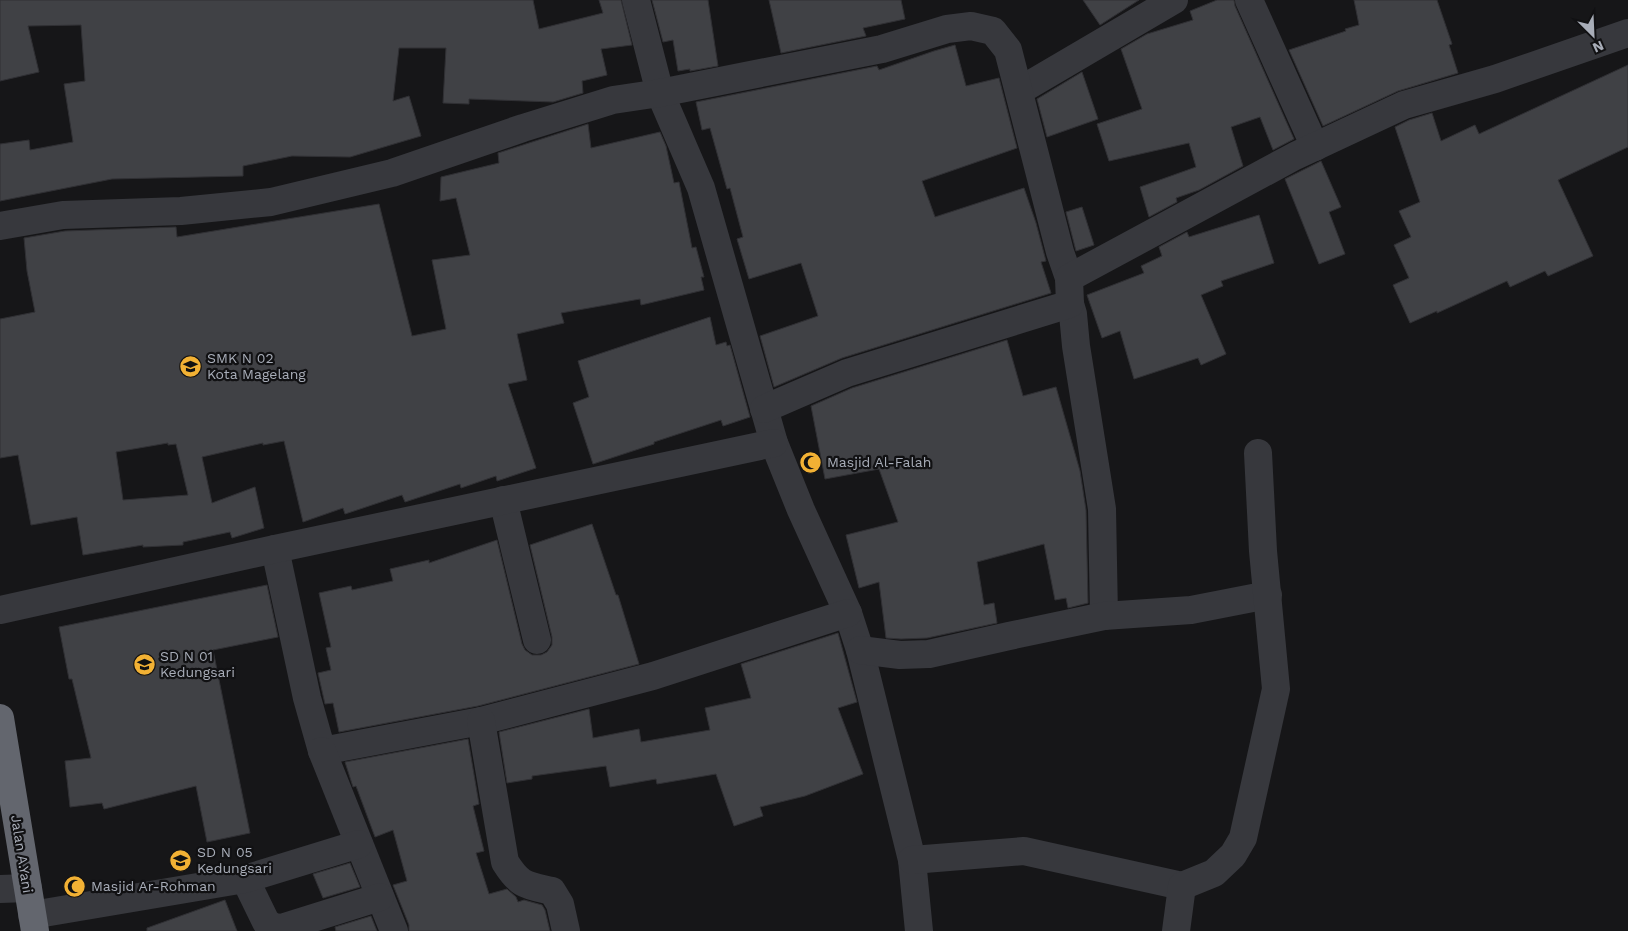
<svg xmlns="http://www.w3.org/2000/svg" width="1628" height="931" font-family="'Work Sans',sans-serif">
	<style>
		.building { fill: #404145; stroke: #303034; fill-rule: evenodd }
		.lines { fill: none; stroke-linecap: round; stroke-linejoin: round }
		.minor { stroke: #37383d; stroke-width: 28 }
		.highway { stroke: #63666e; stroke-width: 28 }
		.labels { text-anchor: middle; stroke-width: 4.5; stroke-linejoin: round; paint-order: stroke }
		.poi-label { font-size: 14px; fill: #a8adb8; stroke: #111113; text-anchor: start }
		.street-label { font-size: 14px; fill: #a8adb8; stroke: #111113 }
	</style>
	<rect width="100%" height="100%" fill="#161618"/>
	<g class="building">
		<path d="M0,0H533L539,29L603,13L599,0H621L632,45L601,49L607,75L582,81L583,93L553,102L469,99V104L443,103L446,48H399L393,101L409,96L421,136L350,157L292,156L243,166V176L112,179L0,201V144L29,140L30,150L73,142L64,84L85,81L81,25L28,26L39,72L0,81Z"/>
		<path d="M652,0H708L718,66L690,71V69L678,71L673,40L663,42Z"/>
		<path d="M769,0H901L905,19L863,28L866,36L781,53Z"/>
		<path d="M1083,0H1139L1100,25Z"/>
		<path d="M1217,0H1234L1235,6L1294,139L1273,150L1260,117L1231,127L1243,166L1199,190L1176,198L1177,202L1149,217L1140,187L1196,167L1189,143L1109,161L1097,124L1142,109L1121,49L1147,34L1193,20L1190,11Z"/>
		<path d="M1354,0H1437L1452,44L1449,45L1458,73L1398,91L1323,126L1289,50L1346,31L1345,29L1359,25Z"/>
		<path d="M955,45L966,86L999,78L1017,148L922,181L935,217L1024,188L1036,223L1046,261L1041,262L1051,293L842,358L774,387L760,336L818,316L801,263L749,279L737,239L743,237L730,188L727,189L710,128L702,130L696,102L877,66L879,70L934,51Z"/>
		<path d="M1628,65V147L1558,180L1593,256L1548,276L1545,271L1510,287L1507,281L1437,313V311L1410,323L1393,285L1409,278L1394,245L1411,237L1399,211L1420,202L1395,127L1409,120L1432,113L1441,141L1475,125L1479,134Z"/>
		<path d="M1082,72L1098,119L1047,137L1037,99Z"/>
		<path d="M588,124L591,148L660,132L666,146L674,183L679,182L692,248L696,247L704,277H701L704,290L641,305L640,299L561,313L564,323L517,334L527,380L508,384L536,468L497,481L496,476L461,488L460,484L405,502L402,495L345,514L343,508L303,522L284,441L263,445V443L202,457L212,503L255,487L264,528L232,538L230,532L183,542V545L143,547V545L83,555L77,517L31,525L18,455L0,458V319L35,312L27,271L24,238L65,231L176,227L177,237L379,204L412,336L446,329L432,260L470,255L456,198L440,201L441,177L499,163L498,153ZM168,443V445L176,444L188,495L123,500L116,452Z"/>
		<path d="M1321,161L1341,207L1329,212L1345,254L1319,264L1285,179Z"/>
		<path d="M1082,207L1094,245L1076,251L1066,212Z"/>
		<path d="M1259,215L1274,263L1221,281L1223,286L1201,295L1226,354L1201,365L1198,358L1134,379L1120,331L1102,338L1087,295L1144,273L1141,266L1162,256L1159,247L1187,232L1189,237Z"/>
		<path d="M710,317L716,345L726,342L727,346L730,345L750,417L723,426L721,420L654,442V444L593,464L573,403L589,397L578,361Z"/>
		<path d="M1007,340L1023,396L1056,387L1080,471L1086,510L1088,603L1068,608L1066,598L1055,600L1044,544L977,562L984,605L994,603L997,623L927,638L901,639L886,638L879,582L859,588L846,535L898,522L879,469L825,479L811,406L852,388Z"/>
		<path d="M592,524L616,595H618L639,664L478,706L339,732L333,703L325,704L318,673L331,670L326,648L331,647L319,593L351,586L352,590L393,581L390,569L429,560V563L497,540L522,644L525,650L532,655H541L547,652L552,645V637L530,545Z"/>
		<path d="M267,585L278,637L213,650L250,833L207,842L196,786L104,809L102,803L70,807L65,761L91,758L72,679H69L59,627Z"/>
		<path d="M838,633L857,702L838,708L863,774L805,796L760,807L763,816L734,826L716,774L657,784L656,779L610,787L606,766L532,776V779L507,783L499,732L589,709L593,738L639,729L641,742L710,730L705,708L751,698L741,664Z"/>
		<path d="M468,739L479,804L473,806L484,851L476,853L489,894L507,889L516,897L518,902L524,900L542,905L545,910L550,931H409V925L393,885L407,881L393,830L375,837L356,786L353,787L345,762Z"/>
		<path d="M350,863L360,887L323,898L313,874Z"/>
		<path d="M225,900L237,931H147V928Z"/>
		<path d="M371,916L377,931H336L335,927Z"/>
	</g>
	<g class="lines">
		<g class="minor">
			<path d="M636,0L660,93L701,188L774,443L801,510L848,613L860,650L912,860L919,931"/>
			<path d="M1249,0L1315,147"/>
			<path d="M1019,91L1174,0"/>
			<path d="M0,226L63,215L181,211L271,202L392,173L523,128L613,100L660,93L882,49L947,29L971,26L993,31L1008,50L1060,252L1069,278"/>
			<path d="M1070,304L1073,314L1076,346L1102,509L1104,616"/>
			<path d="M764,409L847,373L1070,304L1069,278L1295,156L1404,105L1495,79L1628,33"/>
			<path d="M503,500L537,640"/>
			<path d="M275,549L307,698L322,751L481,721L653,676L848,613"/>
			<path d="M0,610L275,549L774,443"/>
			<path d="M860,650L900,655L929,654L1009,636L1104,616L1191,610L1268,595"/>
			<path d="M481,721L505,862C520,886 526,885 552,891L560,904L566,931"/>
			<path d="M322,751L394,931"/>
			<path d="M912,860L1024,851L1182,886"/>
			<path d="M245,879L266,922L273,927L281,928L380,897"/>
			<path d="M0,889L28,888"/>
			<path d="M32,915L245,879L359,844"/>
			<path d="M1176,931L1182,886L1214,873L1233,855L1243,838L1276,689L1263,551L1258,453"/>
		</g>
		<path class="highway" d="M0,718L35,931"/>
	</g>
	<defs>
		<symbol id="school-disc" viewBox="-11 -11 22 22"><circle r="9.5" fill="#f2b134" stroke="#111113"/><path d="M0-5L7-2L0 1L-7-2ZM-4 1L0 2.5L4 1V4Q0 6-4 4Z" fill="#111"/></symbol>
		<symbol id="mosque-disc" viewBox="-11 -11 22 22"><circle r="9.5" fill="#f2b134" stroke="#111113"/><path d="M3.5-4.9A6 6 0 1 0 3.5 4.9A5 5 0 1 1 3.5-4.9Z" fill="#111"/></symbol>
	</defs>
	<g fill-rule="evenodd">
		<use href="#school-disc" x="178" y="354" width="25" height="25"/>
		<use href="#mosque-disc" x="798" y="450" width="25" height="25"/>
		<use href="#school-disc" x="132" y="652" width="25" height="25"/>
		<use href="#school-disc" x="168" y="848" width="25" height="25"/>
		<use href="#mosque-disc" x="62" y="874" width="25" height="25"/>
	</g>
	<g class="labels">
		<g class="poi-label">
			<text x="207" y="363">SMK N 02<tspan x="207" dy="16">Kota Magelang</tspan></text>
			<text x="827" y="467">Masjid Al-Falah</text>
			<text x="160" y="661">SD N 01<tspan x="160" dy="16">Kedungsari</tspan></text>
			<text x="197" y="857">SD N 05<tspan x="197" dy="16">Kedungsari</tspan></text>
			<text x="91" y="891">Masjid Ar-Rohman</text>
		</g>
		<g class="street-label">
			<text transform="translate(22 854) rotate(81)" y="5">Jalan A.Yani</text>
		</g>
	</g>
	<g transform="translate(1593 35) rotate(156)" stroke="#111113" stroke-width="4" paint-order="stroke">
	<path d="M0-4L9 19L0 12L-9 19Z" fill="#a8adb8"/>
	<text y="-8" font-size="14" font-weight="bold" text-anchor="middle" fill="#a8adb8">N</text>
	</g>
</svg>
